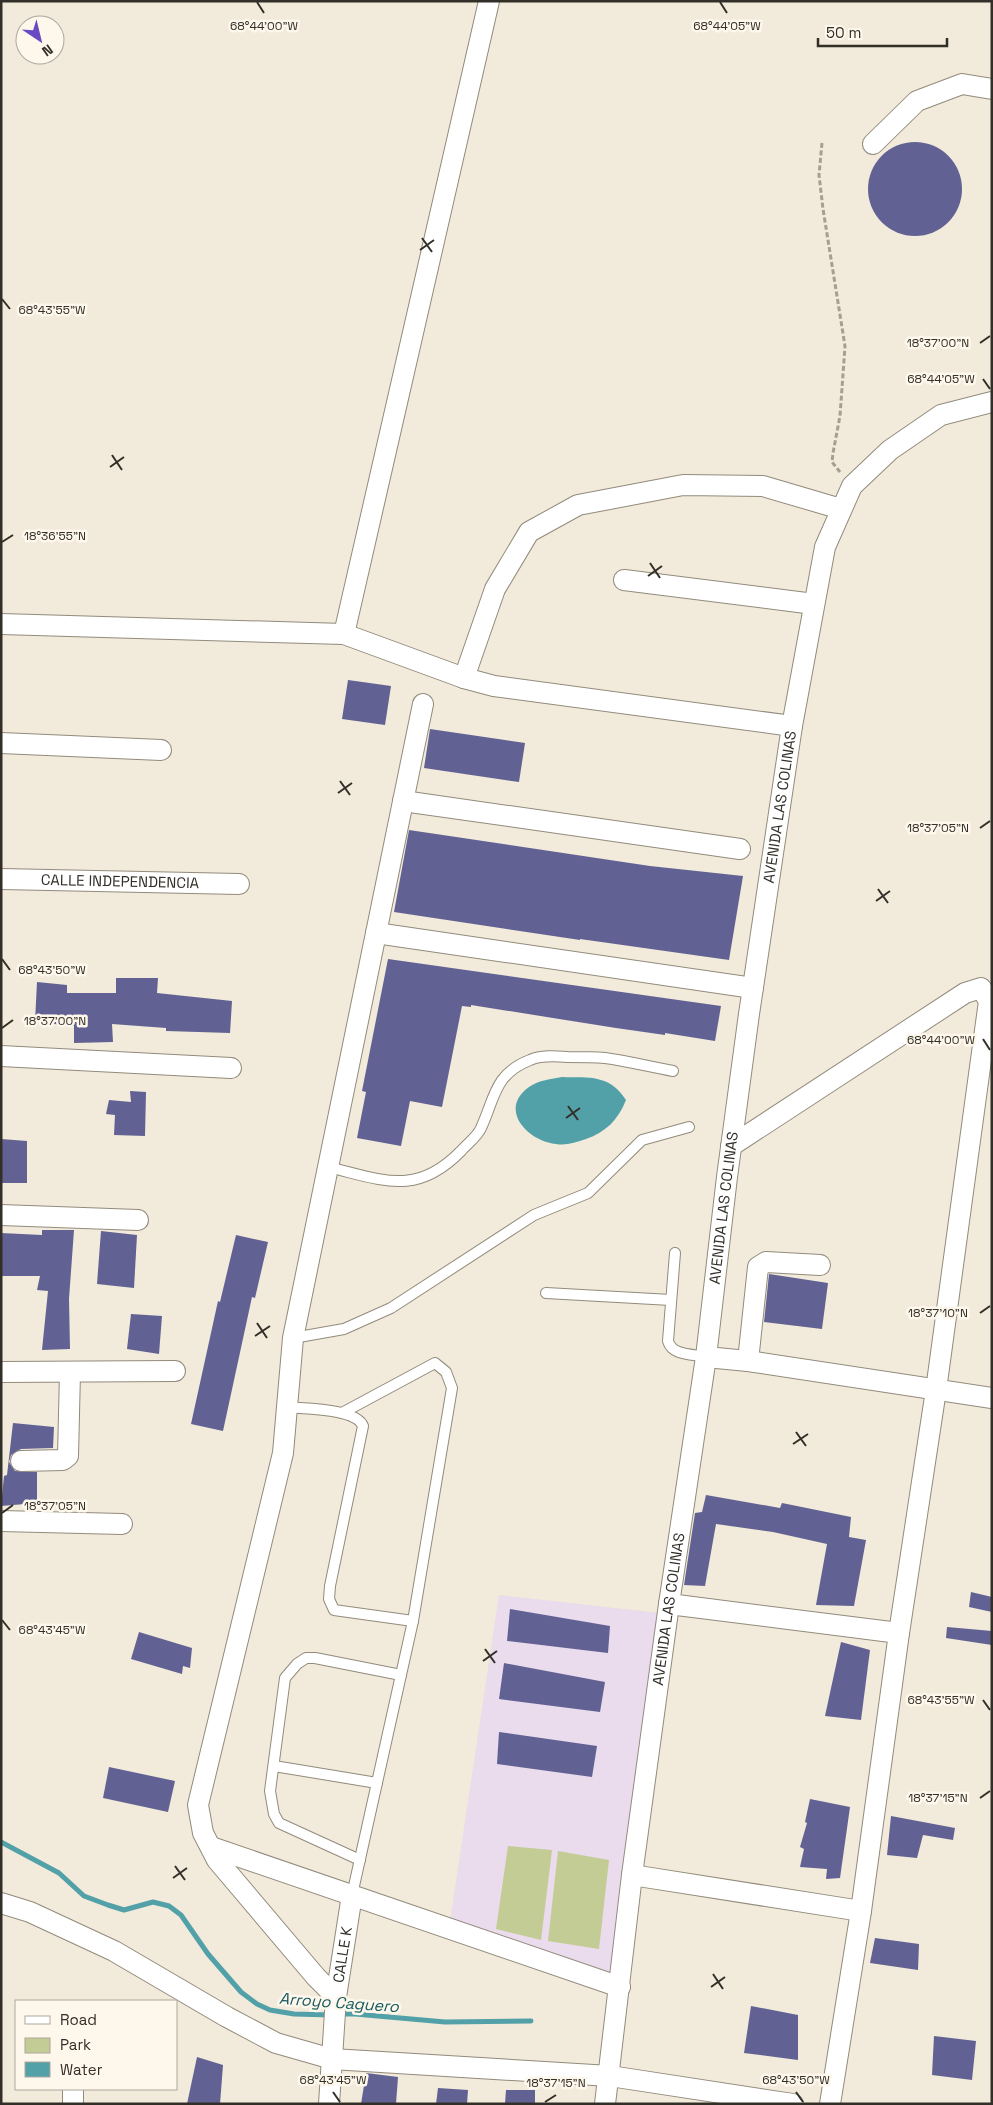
<svg xmlns="http://www.w3.org/2000/svg" width="993" height="2105" font-family="'Space Grotesk',sans-serif">
	<style>
		.education { fill: #eadbed }
		.green { fill: #c3cc94 }
		.water { fill: #52a1a9 }
		.lines { fill: none; stroke-linecap: round; stroke-linejoin: round }
		.stream { stroke: #52a1a9; stroke-width: 5 }
		.building { fill: #616293 }
		.service-casing { stroke: #928b7c; stroke-width: 12 }
		.minor-casing { stroke: #928b7c; stroke-width: 22 }
		.path { stroke: #a59f93; stroke-width: 3; stroke-dasharray: 5 2.5; stroke-linecap: butt }
		.service { stroke: #fff; stroke-width: 10 }
		.minor { stroke: #fff; stroke-width: 20 }
		.ticks { fill: none; stroke: #322f29; stroke-width: 2 }
		.labels { text-anchor: middle; stroke-width: 5; stroke-linejoin: round; paint-order: stroke }
		.street-label { font-size: 15px; fill: #322f29; stroke: #fef7eb }
		.water-label { font-size: 16px; font-style: italic; fill: #175a60; stroke: #fef7eb }
		.ticks-label { font-size: 12px; text-anchor: middle; fill: #322f29; stroke: #fef7eb; stroke-width: 5; stroke-linejoin: round; paint-order: stroke }
	</style>
	<rect width="100%" height="100%" fill="#f2eada"/>
	<path class="education" d="M499,1595L668,1614L620,1987L449,1928Z"/>
	<g class="green">
		<path d="M508,1846L552,1850L541,1940L496,1929Z"/>
		<path d="M558,1851L609,1860L599,1949L548,1941Z"/>
	</g>
	<path class="water" d="M562,1077C590,1078 609,1074 626,1100C618,1120 606,1132 586,1139C576,1142 566,1146 556,1144C527,1141 498,1109 529,1087C539,1080 551,1079 562,1077Z"/>
	<g class="lines">
		<g class="stream">
			<path d="M1,1842L59,1873L84,1896L108,1905L124,1910L153,1902L169,1906L181,1915L208,1954L241,1992L257,2004L270,2010L294,2014L331,2015"/>
			<path d="M339,2014H355L445,2022L531,2021"/>
		</g>
	</g>
	<g class="building">
		<circle cx="915" cy="189" r="47"/>
		<path d="M348,680L391,686L385,725L342,719Z"/>
		<path d="M430,729L525,743L519,782L424,768Z"/>
		<path d="M409,830L650,866L743,876L729,960L580,939V940L394,912Z"/>
		<path d="M388,959L721,1006L715,1041L665,1033V1035L616,1028L471,1005V1007L462,1006L442,1107L410,1101L401,1146L357,1138L366,1092L362,1091Z"/>
		<path d="M116,978H158L157,993L232,1001L230,1033L166,1031V1028L112,1024L113,1042L74,1043V1026L35,1022L37,982L67,985V993H116Z"/>
		<path d="M130,1091L146,1092L145,1136L114,1135L115,1115L106,1114L109,1100L131,1102Z"/>
		<path d="M1,1139L27,1141V1183H1Z"/>
		<path d="M42,1230H74L69,1299L70,1349L42,1350L48,1291L37,1290L40,1276H1V1233L42,1235Z"/>
		<path d="M101,1231L137,1235L134,1288L97,1284Z"/>
		<path d="M236,1235L268,1242L255,1298L252,1297L223,1431L191,1424L218,1301L220,1302Z"/>
		<path d="M769,1274L828,1283L822,1329L764,1322Z"/>
		<path d="M131,1314L162,1316L159,1354L127,1349Z"/>
		<path d="M13,1423L54,1427L53,1448L21,1449L11,1455L9,1462L15,1471L37,1472V1503L1,1506L4,1476L7,1475Z"/>
		<path d="M706,1495L780,1508L782,1503L851,1517L849,1537L866,1540L854,1606L816,1605L827,1544L773,1532L716,1524L705,1586L684,1585L695,1513L702,1512Z"/>
		<path d="M971,1592L992,1597V1612L969,1607Z"/>
		<path d="M510,1609L610,1626L608,1653L507,1641Z"/>
		<path d="M947,1627L992,1631V1645L946,1638Z"/>
		<path d="M139,1632L192,1648L190,1668L183,1666L182,1674L131,1659Z"/>
		<path d="M841,1642L870,1650L861,1720L825,1716Z"/>
		<path d="M504,1663L605,1682L600,1712L499,1699Z"/>
		<path d="M499,1732L597,1746L592,1777L497,1764Z"/>
		<path d="M109,1767L175,1781L168,1812L103,1798Z"/>
		<path d="M810,1799L850,1807L840,1878L826,1879L827,1869L800,1867L804,1849L800,1847L807,1823L805,1822Z"/>
		<path d="M891,1816L955,1828L953,1840L923,1835L917,1858L887,1855Z"/>
		<path d="M875,1938L919,1944L918,1970L870,1963Z"/>
		<path d="M751,2006L798,2015V2060L744,2053Z"/>
		<path d="M934,2036L976,2041L972,2080L932,2075Z"/>
		<path d="M197,2057L223,2065L220,2104H187Z"/>
		<path d="M366,2073L398,2077L396,2104H361Z"/>
		<path d="M438,2088L468,2090L467,2104H436Z"/>
		<path d="M506,2090H535V2104H505Z"/>
	</g>
	<g class="lines">
		<defs>
			<g id="service">
				<path d="M328,1167C383,1180 416,1197 461,1151C467,1144 478,1136 481,1128C495,1098 494,1074 530,1060C541,1055 555,1056 567,1057C580,1057 593,1057 605,1058C628,1061 650,1067 673,1071"/>
				<path d="M675,1253L668,1341C672,1356 693,1354 706,1357"/>
				<path d="M546,1293L671,1300"/>
				<path d="M293,1338L344,1329L391,1308L534,1215L588,1193L642,1140L689,1127"/>
				<path d="M287,1407C304,1409 356,1408 363,1426L330,1586L329,1599L334,1610L413,1621"/>
				<path d="M342,1413L435,1363L446,1372L452,1388L413,1621L352,1895"/>
				<path d="M274,1766L377,1783"/>
				<path d="M360,1860L279,1823L274,1814L270,1791L285,1678L297,1664L306,1658H315L401,1675"/>
			</g>
			<g id="minor">
				<path d="M873,144L917,101L962,84L992,89"/>
				<path d="M624,580L814,604"/>
				<path d="M1,624L344,634L464,678L494,686L792,726"/>
				<path d="M344,634L489,1"/>
				<path d="M464,678L495,589L529,532L578,505L683,485L763,486L841,509"/>
				<path d="M1,743L161,750"/>
				<path d="M403,801L740,849"/>
				<path id="s1" d="M1,879L239,884"/>
				<path d="M376,933L753,988"/>
				<path d="M1,1056L231,1068"/>
				<path d="M731,1146L965,993L981,988L989,1001L936,1390L899,1633L861,1911L830,2104"/>
				<path d="M1,1215L138,1220"/>
				<path d="M706,1357L748,1361L992,1398"/>
				<path d="M748,1361L758,1267L766,1262L820,1265"/>
				<path d="M1,1372L175,1371"/>
				<path d="M21,1461L63,1460L68,1456L70,1372"/>
				<path d="M1,1521L122,1524"/>
				<path d="M669,1604L899,1633"/>
				<path d="M211,1847L620,1987"/>
				<path d="M632,1875L861,1911"/>
				<path d="M1,1903L30,1912L114,1951L227,2017L276,2043L332,2059L610,2076L793,2104"/>
				<path d="M336,1997L316,1977L217,1860L203,1833L198,1805L283,1453L293,1338L423,704"/>
				<path d="M73,2104V2089"/>
				<path id="s2" d="M329,2104L336,1997L352,1895"/>
				<path id="s3" d="M605,2104L632,1875L669,1604L706,1357L727,1177L749,1014L792,726L825,547L852,486L890,450L941,415L992,402"/>
			</g>
		</defs>
		<use href="#service" class="service-casing"/>
		<use href="#minor" class="minor-casing"/>
		<path class="path" d="M822,143L819,175L823,209L845,346L840,416L833,453L832,462L840,472"/>
		<use href="#service" class="service"/>
		<use href="#minor" class="minor"/>
	</g>
	<path class="ticks" d="M257,2L264,13M720,2L727,13M422,238L432,252M420,250L434,240M2,299L10,309M980,343L990,336M983,379L990,389M112,455L122,470M110,467L124,457M2,542L13,535M650,563L660,578M648,576L662,566M340,781L350,795M338,793L352,783M980,828L990,821M878,889L888,903M876,901L890,891M2,959L10,970M2,1028L13,1020M983,1039L990,1050M568,1106L578,1120M566,1118L580,1108M980,1313L990,1306M257,1323L267,1338M255,1336L270,1326M796,1432L806,1446M793,1444L808,1434M2,1513L13,1505M2,1620L10,1630M485,1649L495,1663M483,1661L497,1651M983,1700L990,1710M980,1798L990,1791M175,1866L185,1880M173,1878L187,1868M713,1974L723,1989M711,1987L725,1977M333,2092L340,2102M796,2092L803,2102M545,2102L556,2095"/>
	<g class="labels">
		<g class="street-label">
			<text dy="5" stroke="none"><textPath href="#s3" startOffset="1309">AVENIDA LAS COLINAS</textPath></text>
			<text dy="5" stroke="none"><textPath href="#s1" startOffset="119">CALLE INDEPENDENCIA</textPath></text>
			<text dy="5" stroke="none"><textPath href="#s3" startOffset="904">AVENIDA LAS COLINAS</textPath></text>
			<text dy="5" stroke="none"><textPath href="#s3" startOffset="499">AVENIDA LAS COLINAS</textPath></text>
			<text dy="5" stroke="none"><textPath href="#s2" startOffset="150">CALLE K</textPath></text>
		</g>
		<g class="water-label">
			<text transform="translate(339 2002) rotate(4)" y="6">Arroyo Caguero</text>
		</g>
	</g>
	<g class="ticks-label">
		<text x="264" y="30">68°44'00"W</text>
		<text x="727" y="30">68°44'05"W</text>
		<text x="52" y="314">68°43'55"W</text>
		<text x="938" y="347">18°37'00"N</text>
		<text x="941" y="383">68°44'05"W</text>
		<text x="55" y="540">18°36'55"N</text>
		<text x="938" y="832">18°37'05"N</text>
		<text x="52" y="974">68°43'50"W</text>
		<text x="55" y="1025">18°37'00"N</text>
		<text x="941" y="1044">68°44'00"W</text>
		<text x="938" y="1317">18°37'10"N</text>
		<text x="55" y="1510">18°37'05"N</text>
		<text x="52" y="1634">68°43'45"W</text>
		<text x="941" y="1704">68°43'55"W</text>
		<text x="938" y="1802">18°37'15"N</text>
		<text x="333" y="2084">68°43'45"W</text>
		<text x="796" y="2084">68°43'50"W</text>
		<text x="556" y="2087">18°37'15"N</text>
	</g>
	<rect width="993" height="2105" fill="none" stroke="#322f29" stroke-width="5"/>
	<rect x="15" y="2000" width="162" height="90" fill="#fef7eb" stroke="#aca79d"/>
	<rect x="25" y="2016" width="25" height="8" fill="#ffffff" stroke="#aca79d"/>
	<text x="60" y="2025" font-size="15" fill="#322f29">Road</text>
	<rect x="25" y="2038" width="25" height="15" fill="#c3cc94" stroke="#aca79d"/>
	<text x="60" y="2050" font-size="15" fill="#322f29">Park</text>
	<rect x="25" y="2062" width="25" height="15" fill="#52a1a9" stroke="#aca79d"/>
	<text x="60" y="2075" font-size="15" fill="#322f29">Water</text>
	<g transform="translate(40 40) rotate(145)"><circle r="24" fill="#fef7eb" stroke="#aca79d"/>
	<path d="M0-4L9 19L0 12L-9 19Z" fill="#694ac3"/>
	<text y="-8" font-size="14" font-weight="bold" text-anchor="middle" fill="#322f29">N</text>
	</g>
	<path d="M818 38v8h129v-8" fill="none" stroke="#322f29" stroke-width="2.5"/>
	<text x="826" y="38" font-size="15" fill="#322f29" stroke="#fef7eb" stroke-width="4" paint-order="stroke">50 m</text>
</svg>
